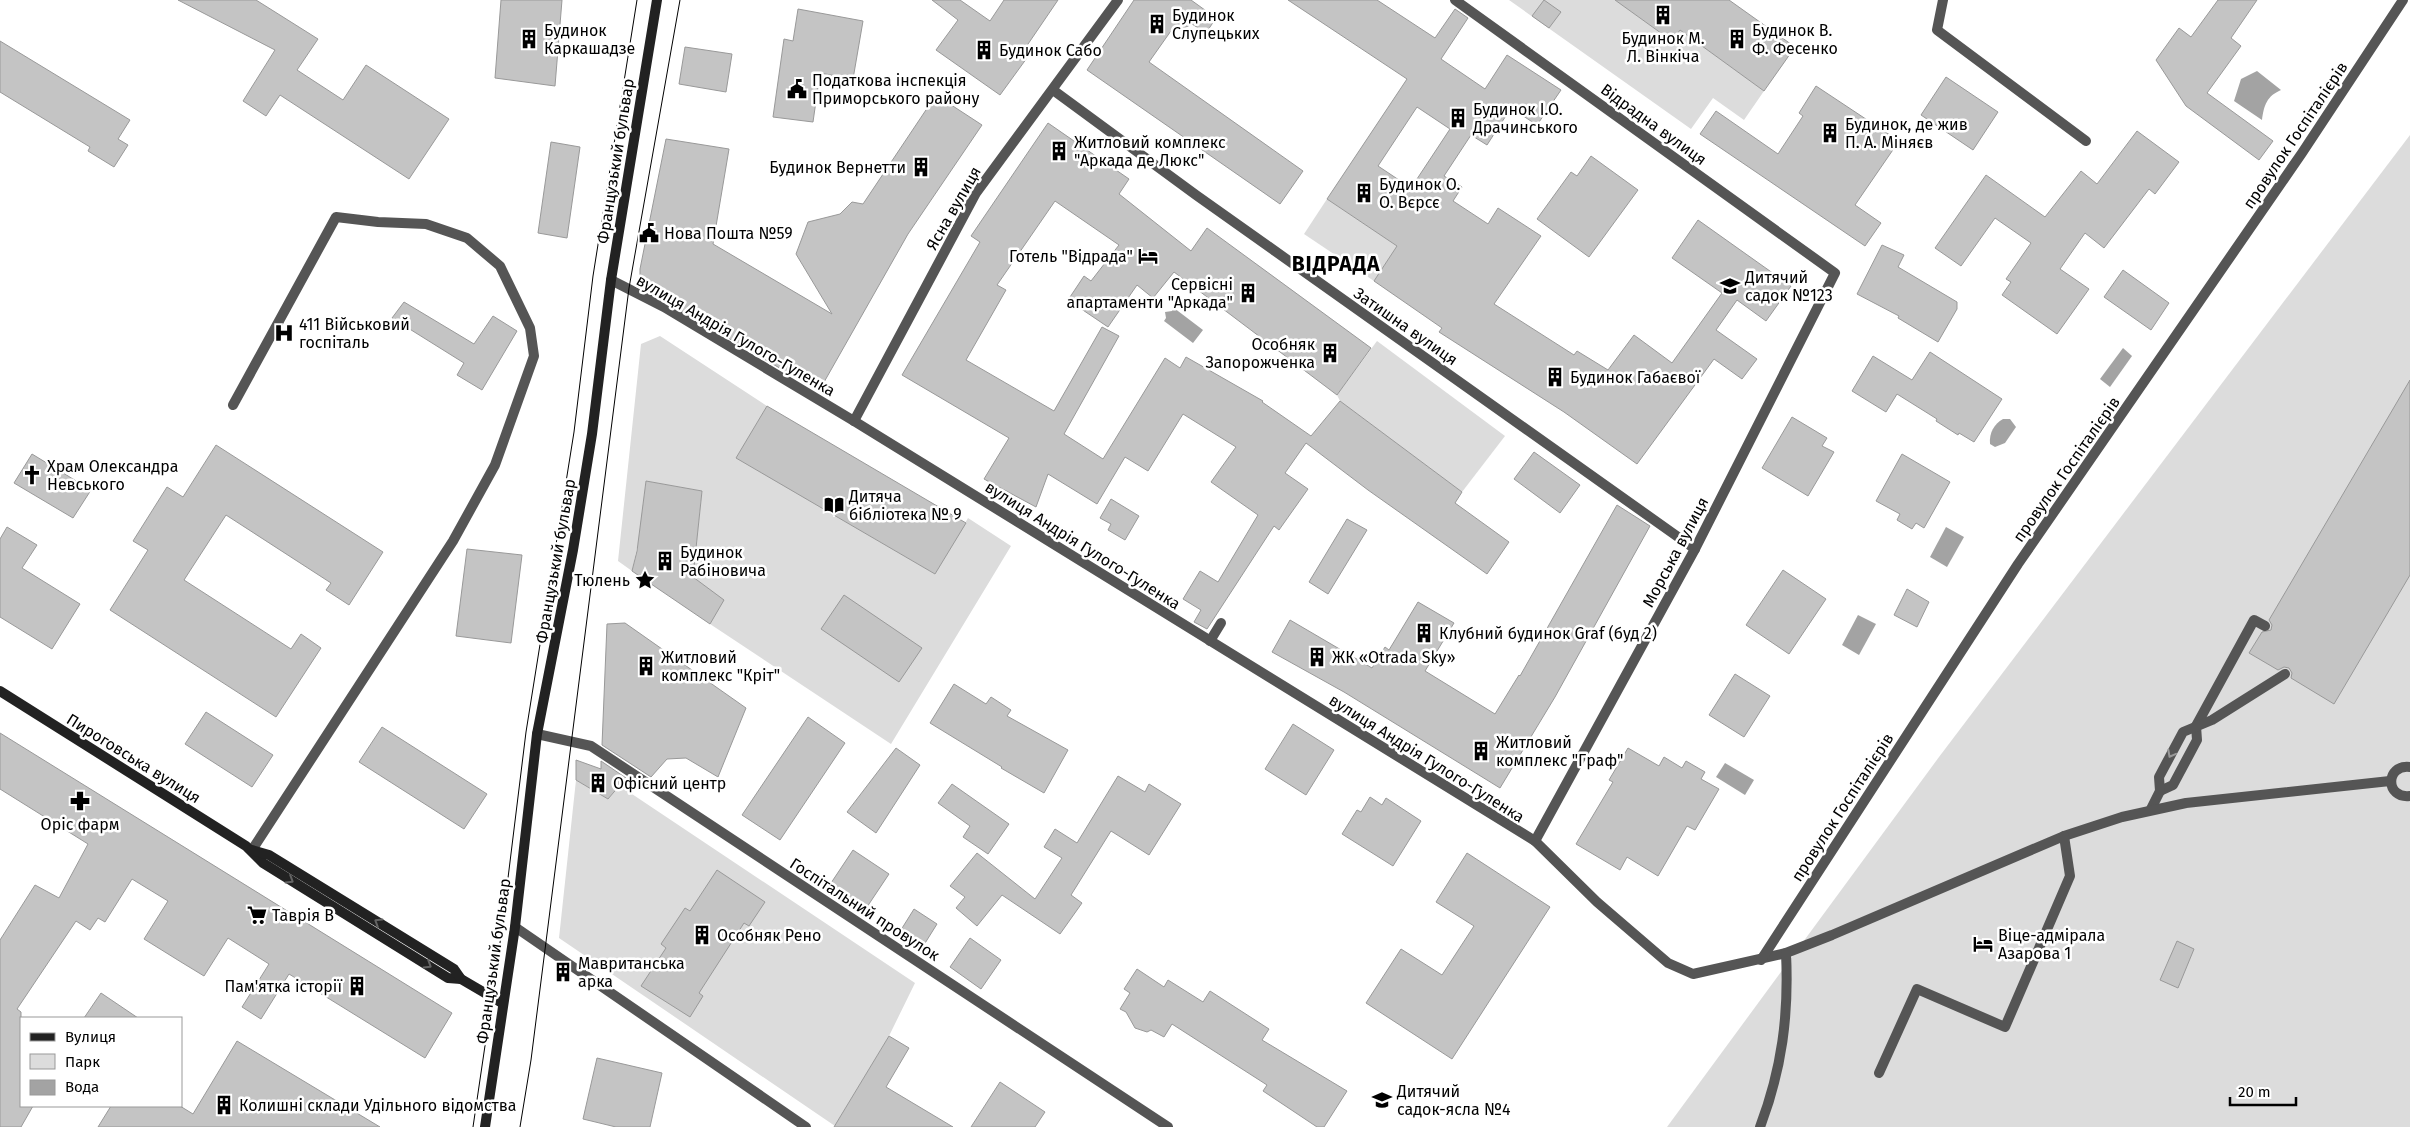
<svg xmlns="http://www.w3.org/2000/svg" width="2410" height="1127" font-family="'Fira Sans',sans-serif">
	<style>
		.green { fill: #dcdcdc }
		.water { fill: #a3a3a3 }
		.building { fill: #c4c4c4; stroke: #999; fill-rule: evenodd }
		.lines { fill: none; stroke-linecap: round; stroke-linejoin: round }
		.lane { stroke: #555; stroke-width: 10 }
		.street { stroke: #555; stroke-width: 10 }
		.secondary { stroke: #222; stroke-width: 10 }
		.tram { stroke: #000; stroke-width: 1 }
		.oneway { stroke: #999 }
		.oneway2 { stroke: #646464 }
		.labels { text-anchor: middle; stroke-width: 5; stroke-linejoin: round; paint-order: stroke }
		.poi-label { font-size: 16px; fill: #000; stroke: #fff; text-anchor: start }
		.street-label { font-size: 16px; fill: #000; stroke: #fff }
		.district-label { font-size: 21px; font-weight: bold; letter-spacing: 1px; fill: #000; stroke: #fff }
	</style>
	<rect width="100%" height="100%" fill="#fff"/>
	<g class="green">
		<path d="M1509,0H1615L1672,41L1680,30L1764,91L1744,120L1713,98L1691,129Z"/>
		<path d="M2410,135V1127H1667L1939,757Z"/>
		<path d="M1327,199L1397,246L1374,281L1304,234Z"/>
		<path d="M660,336L767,406L737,458L935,574L968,518L1011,546L891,744L710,624L723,600L693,577L702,491L646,481L641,529L632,571L618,561L641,344Z"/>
		<path d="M1377,341L1505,436L1462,492L1340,401L1337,395Z"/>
		<path d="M576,780L608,799L620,786L915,983L889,1036L835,1126L559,938Z"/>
	</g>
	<g class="water">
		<path d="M2257,71L2281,90C2267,96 2264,105 2262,120L2234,101L2241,79Z"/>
		<path d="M1174,308L1203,330L1193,343L1164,321L1166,318L1165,312L1172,311Z"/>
		<path d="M2123,348L2132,356L2110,387L2100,379Z"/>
		<path d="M2003,419H2010L2016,427L2005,443L1995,447L1990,444C1989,433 1994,424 2003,419Z"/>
		<path d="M1946,527L1964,537L1947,567L1930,557Z"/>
		<path d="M1858,615L1876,624L1859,655L1842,645Z"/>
		<path d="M1725,763L1754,780L1745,795L1716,777Z"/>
	</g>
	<g class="building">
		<path d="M178,0H256L318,39L297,70L343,100L366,65L449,119L409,179L280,95L266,116L243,101L275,50Z"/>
		<path d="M501,0H562L555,86L495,78Z"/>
		<path d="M932,0H960L990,21L1004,0H1058L1026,47L1032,51L1000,95L936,50L958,20Z"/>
		<path d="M1134,0H1191L1216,18L1206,33L1192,24L1184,28H1173L1149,62L1303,171L1280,204L1087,70Z"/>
		<path d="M1288,0H1377L1435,38L1455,9L1468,18L1441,59L1485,89L1507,55L1561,90L1537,125L1511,108L1487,145L1471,135L1444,176L1462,187L1453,201L1488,224L1498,208L1541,236L1494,304L1574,355L1577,351L1608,370L1634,335L1672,363L1722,293L1672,258L1698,220L1791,286L1766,321L1737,300L1716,330L1757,359L1742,379L1714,359L1637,464L1564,412L1439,332L1442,328L1374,281L1397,246L1327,199L1407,79ZM1417,107L1450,129L1411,188L1378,166Z"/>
		<path d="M1544,0L1561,12L1549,28L1532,16Z"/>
		<path d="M1615,0H1729L1795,47L1764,91L1680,30L1672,41Z"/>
		<path d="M2218,0H2257L2231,38L2241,46L2207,93L2273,141L2259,160L2186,106L2156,60L2179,28L2191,37Z"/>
		<path d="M798,9L863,21L853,79L820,73L813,122L773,117L784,39L793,41Z"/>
		<path d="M0,41L130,120L118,139L128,145L114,167L88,151L90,147L0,92Z"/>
		<path d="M685,47L732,54L726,92L679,84Z"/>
		<path d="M1946,77L1998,112L1973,150L1921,115Z"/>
		<path d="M1816,86L1899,141L1855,205L1881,223L1865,246L1700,134L1716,111L1778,154L1803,116L1799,113Z"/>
		<path d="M936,95L982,125L908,234L819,391L646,290L640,281V269L666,139L729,149L713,244L832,314L796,254L808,222L840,214L852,202L863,204Z"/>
		<path d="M1048,123L1129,179L1119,194L1191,251L1207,228L1371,348L1337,395L1174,272L1153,298L1137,285L1108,327L1068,300L1084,276L1091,281L1119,245L1055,201L997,285L1006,290L966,360L1054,411L1102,327L1119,336L1064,434L1103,459L1165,358L1180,368L1186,357L1263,401L1262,402L1311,436L1340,401L1462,492L1455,503L1509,542L1487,574L1368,490L1306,443L1285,473L1308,489L1279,530L1274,526L1207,629L1194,622L1201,610L1183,599L1200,571L1218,582L1258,515L1211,482L1236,447L1183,414L1148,471L1125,457L1097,504L1048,474L1036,507L984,479L1009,438L902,375L980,242L971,236Z"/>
		<path d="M2137,131L2179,162L2155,194L2149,189L2104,248L2085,233L2060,269L2089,289L2057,334L2002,295L2011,282L2006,279L2031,243L1995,218L1961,266L1935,248L1986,175L2045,217L2081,171L2097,184Z"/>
		<path d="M551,142L580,147L567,238L538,233Z"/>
		<path d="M1591,156L1638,190L1589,257L1537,219L1571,172L1577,176Z"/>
		<path d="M1882,245L1904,255L1898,267L1957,302V309L1938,342L1898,318L1899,316L1857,294Z"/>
		<path d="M2123,270L2169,303L2151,330L2104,297Z"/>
		<path d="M404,302L474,344L493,316L517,331L482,390L457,375L464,363L392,318Z"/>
		<path d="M1930,352L2002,399L1974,442L1959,433L1958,435L1936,421L1937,419L1897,394L1886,412L1852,391L1873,356L1912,380Z"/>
		<path d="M2410,380V575L2334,704L2291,678L2292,673L2289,668L2284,667L2278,670L2249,653L2262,632L2271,630L2272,625L2269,620Z"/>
		<path d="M767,406L966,523L935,574L736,458Z"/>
		<path d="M1792,417L1827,438L1822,446L1834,452L1808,496L1762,468Z"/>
		<path d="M216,445L383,552L349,605L326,590L331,583L226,515L184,580L291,649L301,634L321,648L276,717L110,610L148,550L133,541L167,487L183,497Z"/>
		<path d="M1534,452L1580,485L1560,513L1514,479Z"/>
		<path d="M32,454L91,490L73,518L14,483Z"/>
		<path d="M1902,454L1950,482L1924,528L1916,523L1912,529L1897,520L1900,514L1876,501Z"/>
		<path d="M646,481L702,491L693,577L724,600L710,624L632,571L637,551Z"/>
		<path d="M1111,499L1139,516L1125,540L1108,530L1111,524L1100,518Z"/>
		<path d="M1617,505L1650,526L1555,697L1500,788L1344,692L1272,652L1290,620L1372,668L1385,647L1389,650L1418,602L1454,623L1425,671L1495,714L1519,675L1520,676Z"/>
		<path d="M1347,519L1367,530L1328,594L1309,582Z"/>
		<path d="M7,527L37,545L22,568L80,604L52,649L0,617V539Z"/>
		<path d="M467,549L522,555L511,643L456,636Z"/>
		<path d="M1783,570L1826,599L1789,654L1746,625Z"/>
		<path d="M1907,589L1929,602L1917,627L1894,615Z"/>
		<path d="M844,595L922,648L899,682L821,629Z"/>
		<path d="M625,623L746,708L718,777L686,758L667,759L651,777L602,745L607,624Z"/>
		<path d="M1735,674L1770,696L1744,737L1709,715Z"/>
		<path d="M954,684L986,704L991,697L1011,710L1007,716L1068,750L1044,793L1001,768L1002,767L930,723Z"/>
		<path d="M206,712L273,755L252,787L185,744Z"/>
		<path d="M808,717L845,743L780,840L742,815Z"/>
		<path d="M1293,724L1334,750L1306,795L1265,769Z"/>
		<path d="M382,727L487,794L464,829L359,762Z"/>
		<path d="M0,733L452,1013L425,1058L289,974L261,1019L242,1007L269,964L228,938L204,976L181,962L144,939L168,901L132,879L105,922L98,918L90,930L76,921L17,1009L21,1012V1106H33L21,1127H0V940L35,885L59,898L88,844L0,789Z"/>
		<path d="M896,748L920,765L876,833L847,812Z"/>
		<path d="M1628,748L1659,766L1664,757L1682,768L1686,761L1705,772L1701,779L1719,789L1695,830L1687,826L1658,876L1627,857L1620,870L1576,844L1613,782L1609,780Z"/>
		<path d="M576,760L601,769V761L626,778L608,799L576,780Z"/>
		<path d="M1118,776L1145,792L1149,784L1181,804L1149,855L1111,831L1071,895L1082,903L1060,934L1002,895L977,926L956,908L965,897L950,886L977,853L1035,899L1062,858L1044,847L1055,829L1077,843Z"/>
		<path d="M952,784L1009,824L988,854L963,837L970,826L938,803Z"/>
		<path d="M1370,797L1382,805L1386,798L1421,821L1393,866L1342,834L1357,810L1361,812Z"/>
		<path d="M853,850L889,874L865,910L829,886Z"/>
		<path d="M1467,853L1550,907L1452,1059L1366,1003L1401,949L1442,975L1474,926L1436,902Z"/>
		<path d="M717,870L765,902L749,926L744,923L699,993L703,996L690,1017L641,986L666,948L661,944L685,908L690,911Z"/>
		<path d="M914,909L937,924L922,948L899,933Z"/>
		<path d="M970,938L1001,960L981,989L950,967Z"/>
		<path d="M2177,941L2194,949L2178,988L2160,980Z"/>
		<path d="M1137,969L1164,987L1168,980L1203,1002L1210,991L1269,1029L1262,1040L1347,1091L1324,1127H1317L1263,1091L1267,1085L1172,1024L1164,1037L1151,1030L1147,1032L1135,1028L1126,1012L1120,1009L1130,993L1124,989Z"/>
		<path d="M101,993L138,1018H84Z"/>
		<path d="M889,1036L909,1048L886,1087L953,1127H834Z"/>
		<path d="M237,1041L380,1127H98L111,1106H180L193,1114Z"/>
		<path d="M597,1058L662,1073L650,1127H616L583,1119Z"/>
		<path d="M1000,1082L1045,1112L1035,1127H971Z"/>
	</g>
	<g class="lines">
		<g class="lane">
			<path d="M1943,0L1937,30L2086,141"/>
			<path d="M233,405L336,217L378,222L426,224L467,238L500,266L530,328L534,356L495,465L453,541L252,850"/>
			<path d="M1210,641L1221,623"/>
			<path d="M2410,767C2385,764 2385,799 2410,796"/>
			<path d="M2160,791L2173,785L2197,740L2196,726L2254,620L2265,626"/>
			<path d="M2151,809L2160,791L2159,777L2183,732L2212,720L2285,674"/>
			<path d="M1535,841L1597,902L1668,963L1693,974L1786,953L1832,935L2064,836L2122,817L2186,803L2390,781"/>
			<path d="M515,927L806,1127"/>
			<path d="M1879,1073L1917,989L2005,1027L2070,876L2064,836"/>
			<path d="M1760,1127C1782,1069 1789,1015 1786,953"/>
		</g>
		<g class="street">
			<path d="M1053,90L1196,195L1695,549"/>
			<path d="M611,280L664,307L854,421L1535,841L1695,549L1835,273L1455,0"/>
			<path d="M854,421L976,193L1118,0"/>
			<path d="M537,734L591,746L1168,1127"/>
			<path d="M1761,960L2018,564L2302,153L2403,0"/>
		</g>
		<g class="secondary">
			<path d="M0,691L246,846L263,863L448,978L461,979"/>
			<path d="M252,850L269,855L454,969L461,979L502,1003"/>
			<path d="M485,1127L515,927L537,734L573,550L592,434L611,280L657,0"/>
		</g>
		<g class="tram">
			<path d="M473,1127L499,951L526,732L574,432L593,276L637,0"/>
			<path d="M520,1127L531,1060L629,288L680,0"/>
		</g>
	</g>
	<defs><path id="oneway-chevron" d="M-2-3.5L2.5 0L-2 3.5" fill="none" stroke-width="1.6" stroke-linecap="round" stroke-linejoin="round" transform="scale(1.25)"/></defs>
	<use class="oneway" href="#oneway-chevron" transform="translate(2171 754) rotate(118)"/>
	<g class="oneway2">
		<use href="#oneway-chevron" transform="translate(290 880) rotate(32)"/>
		<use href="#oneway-chevron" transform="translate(378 922) rotate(-148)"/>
		<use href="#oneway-chevron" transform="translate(428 965) rotate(32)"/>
	</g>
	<defs>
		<symbol id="building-bare" viewBox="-9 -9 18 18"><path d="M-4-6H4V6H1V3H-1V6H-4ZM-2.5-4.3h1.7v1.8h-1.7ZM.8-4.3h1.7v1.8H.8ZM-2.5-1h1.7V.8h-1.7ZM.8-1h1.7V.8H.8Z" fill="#000" stroke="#fff" stroke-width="2.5" paint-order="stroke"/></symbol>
		<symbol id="civic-bare" viewBox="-9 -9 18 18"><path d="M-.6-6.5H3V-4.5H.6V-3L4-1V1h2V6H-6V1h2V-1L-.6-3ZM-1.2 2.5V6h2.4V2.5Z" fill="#000" stroke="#fff" stroke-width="2.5" paint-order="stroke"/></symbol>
		<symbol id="hotel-bare" viewBox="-9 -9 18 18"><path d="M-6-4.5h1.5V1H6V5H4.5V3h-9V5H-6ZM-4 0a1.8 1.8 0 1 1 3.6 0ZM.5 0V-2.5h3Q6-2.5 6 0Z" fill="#000" stroke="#fff" stroke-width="2.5" paint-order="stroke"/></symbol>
		<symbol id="school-bare" viewBox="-9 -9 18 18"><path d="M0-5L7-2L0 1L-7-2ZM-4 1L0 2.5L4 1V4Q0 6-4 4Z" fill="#000" stroke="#fff" stroke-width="2.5" paint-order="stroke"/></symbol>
		<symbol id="hospital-bare" viewBox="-9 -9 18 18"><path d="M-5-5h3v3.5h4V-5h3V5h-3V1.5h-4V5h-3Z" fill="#000" stroke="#fff" stroke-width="2.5" paint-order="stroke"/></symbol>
		<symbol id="church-bare" viewBox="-9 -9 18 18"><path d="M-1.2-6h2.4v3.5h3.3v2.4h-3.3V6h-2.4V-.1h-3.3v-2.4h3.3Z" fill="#000" stroke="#fff" stroke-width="2.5" paint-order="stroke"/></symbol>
		<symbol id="library-bare" viewBox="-9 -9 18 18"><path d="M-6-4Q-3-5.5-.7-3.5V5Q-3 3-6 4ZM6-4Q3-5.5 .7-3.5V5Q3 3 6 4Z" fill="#000" stroke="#fff" stroke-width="2.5" paint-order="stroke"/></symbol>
		<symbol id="sight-bare" viewBox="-9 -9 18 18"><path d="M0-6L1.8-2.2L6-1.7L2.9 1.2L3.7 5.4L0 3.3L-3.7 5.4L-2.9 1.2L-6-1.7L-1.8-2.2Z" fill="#000" stroke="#fff" stroke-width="2.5" paint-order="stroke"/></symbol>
		<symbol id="pharmacy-bare" viewBox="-9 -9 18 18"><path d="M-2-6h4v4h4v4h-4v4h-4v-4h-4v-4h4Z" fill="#000" stroke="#fff" stroke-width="2.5" paint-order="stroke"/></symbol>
		<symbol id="supermarket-bare" viewBox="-9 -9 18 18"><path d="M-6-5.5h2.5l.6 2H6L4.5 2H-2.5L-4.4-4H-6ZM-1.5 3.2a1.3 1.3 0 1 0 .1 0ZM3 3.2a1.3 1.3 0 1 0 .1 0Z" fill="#000" stroke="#fff" stroke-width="2.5" paint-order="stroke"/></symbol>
	</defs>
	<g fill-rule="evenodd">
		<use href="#building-bare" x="1649" y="1" width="28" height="28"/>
		<use href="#building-bare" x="1143" y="10" width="28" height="28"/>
		<use href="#building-bare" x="515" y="25" width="28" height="28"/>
		<use href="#building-bare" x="1723" y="25" width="28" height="28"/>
		<use href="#building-bare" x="970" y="36" width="28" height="28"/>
		<use href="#civic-bare" x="783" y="75" width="28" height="28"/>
		<use href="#building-bare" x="1444" y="104" width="28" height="28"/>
		<use href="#building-bare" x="1816" y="119" width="28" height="28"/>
		<use href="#building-bare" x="1045" y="137" width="28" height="28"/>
		<use href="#building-bare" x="907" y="153" width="28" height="28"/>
		<use href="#building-bare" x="1350" y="179" width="28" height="28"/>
		<use href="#civic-bare" x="635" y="219" width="28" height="28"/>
		<use href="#hotel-bare" x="1134" y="242" width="28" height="28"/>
		<use href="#school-bare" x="1716" y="272" width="28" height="28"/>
		<use href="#building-bare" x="1234" y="279" width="28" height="28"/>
		<use href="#hospital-bare" x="270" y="319" width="28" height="28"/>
		<use href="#building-bare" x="1316" y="339" width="28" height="28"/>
		<use href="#building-bare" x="1541" y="363" width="28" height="28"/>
		<use href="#church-bare" x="18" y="461" width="28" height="28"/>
		<use href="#library-bare" x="820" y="491" width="28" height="28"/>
		<use href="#building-bare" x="651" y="547" width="28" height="28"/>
		<use href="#sight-bare" x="631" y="566" width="28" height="28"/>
		<use href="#building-bare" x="1410" y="619" width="28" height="28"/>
		<use href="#building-bare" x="1303" y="643" width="28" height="28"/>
		<use href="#building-bare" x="632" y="652" width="28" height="28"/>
		<use href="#building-bare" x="1467" y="737" width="28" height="28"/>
		<use href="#building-bare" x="584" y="769" width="28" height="28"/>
		<use href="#pharmacy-bare" x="66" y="787" width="28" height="28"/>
		<use href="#supermarket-bare" x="243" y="901" width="28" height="28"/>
		<use href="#building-bare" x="688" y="921" width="28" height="28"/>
		<use href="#hotel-bare" x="1969" y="930" width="28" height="28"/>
		<use href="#building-bare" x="549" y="958" width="28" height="28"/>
		<use href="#building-bare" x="343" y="972" width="28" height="28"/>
		<use href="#school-bare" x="1368" y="1086" width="28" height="28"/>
		<use href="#building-bare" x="210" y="1091" width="28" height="28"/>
	</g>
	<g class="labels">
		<g class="poi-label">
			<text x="1172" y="21">Будинок<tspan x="1172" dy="18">Слупецьких</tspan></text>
			<text x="544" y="36">Будинок<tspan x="544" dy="18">Каркашадзе</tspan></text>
			<text x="1752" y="36">Будинок В.<tspan x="1752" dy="18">Ф. Фесенко</tspan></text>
			<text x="1663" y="44" text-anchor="middle">Будинок М.<tspan x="1663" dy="18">Л. Вінкіча</tspan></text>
			<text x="999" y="56">Будинок Сабо</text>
			<text x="812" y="86">Податкова інспекція<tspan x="812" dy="18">Приморського району</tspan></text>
			<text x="1473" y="115">Будинок І.О.<tspan x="1473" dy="18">Драчинського</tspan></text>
			<text x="1845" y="130">Будинок, де жив<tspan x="1845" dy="18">П. А. Міняєв</tspan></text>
			<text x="1074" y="148">Житловий комплекс<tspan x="1074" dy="18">"Аркада де Люкс"</tspan></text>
			<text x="906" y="173" text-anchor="end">Будинок Вернетти</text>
			<text x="1379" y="190">Будинок О.<tspan x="1379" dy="18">О. Вєрсє</tspan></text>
			<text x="664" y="239">Нова Пошта №59</text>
			<text x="1133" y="262" text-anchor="end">Готель "Відрада"</text>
			<text x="1745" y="283">Дитячий<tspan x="1745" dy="18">садок №123</tspan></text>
			<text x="1233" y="290" text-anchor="end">Сервісні<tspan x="1233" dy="18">апартаменти "Аркада"</tspan></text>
			<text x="299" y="330">411 Військовий<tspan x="299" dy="18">госпіталь</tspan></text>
			<text x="1315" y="350" text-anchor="end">Особняк<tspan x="1315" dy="18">Запорожченка</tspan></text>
			<text x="1570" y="383">Будинок Габаєвої</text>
			<text x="47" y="472">Храм Олександра<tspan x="47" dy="18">Невського</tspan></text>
			<text x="849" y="502">Дитяча<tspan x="849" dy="18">бібліотека № 9</tspan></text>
			<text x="680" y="558">Будинок<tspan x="680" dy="18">Рабіновича</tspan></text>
			<text x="630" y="586" text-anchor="end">Тюлень</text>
			<text x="1439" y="639">Клубний будинок Graf (буд 2)</text>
			<text x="661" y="663">Житловий<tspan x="661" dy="18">комплекс "Кріт"</tspan></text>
			<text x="1332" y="663">ЖК «Otrada Sky»</text>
			<text x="1496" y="748">Житловий<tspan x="1496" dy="18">комплекс "Граф"</tspan></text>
			<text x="613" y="789">Офісний центр</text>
			<text x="80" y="830" text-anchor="middle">Оріс фарм</text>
			<text x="272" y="921">Таврія В</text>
			<text x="717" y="941">Особняк Рено</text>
			<text x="1998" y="941">Віце-адмірала<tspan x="1998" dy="18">Азарова 1</tspan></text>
			<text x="578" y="969">Мавританська<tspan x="578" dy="18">арка</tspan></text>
			<text x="342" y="992" text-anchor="end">Пам'ятка історії</text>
			<text x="1397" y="1097">Дитячий<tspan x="1397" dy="18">садок-ясла №4</tspan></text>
			<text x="239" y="1111">Колишні склади Удільного відомства</text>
		</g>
		<g class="street-label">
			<text transform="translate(1654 124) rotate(36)" y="6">Відрадна вулиця</text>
			<text transform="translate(2295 135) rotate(-56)" y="6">провулок Госпіталієрів</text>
			<text transform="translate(615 161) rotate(-81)" y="6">Французький бульвар</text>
			<text transform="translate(953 208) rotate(-60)" y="6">Ясна вулиця</text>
			<text transform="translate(1406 326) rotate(35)" y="6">Затишна вулиця</text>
			<text transform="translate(736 335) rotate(30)" y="6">вулиця Андрія Гулого-Гуленка</text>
			<text transform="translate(2066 469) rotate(-55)" y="6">провулок Госпіталієрів</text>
			<text transform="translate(1083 545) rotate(32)" y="6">вулиця Андрія Гулого-Гуленка</text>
			<text transform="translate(1675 552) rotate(-62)" y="6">Морська вулиця</text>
			<text transform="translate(555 561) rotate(-80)" y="6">Французький бульвар</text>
			<text transform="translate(134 758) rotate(32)" y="6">Пироговська вулиця</text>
			<text transform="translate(1427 758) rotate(32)" y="6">вулиця Андрія Гулого-Гуленка</text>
			<text transform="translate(1842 807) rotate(-57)" y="6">провулок Госпіталієрів</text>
			<text transform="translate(865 909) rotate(33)" y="6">Госпітальний провулок</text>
			<text transform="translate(493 961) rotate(-82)" y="6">Французький бульвар</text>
		</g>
		<g class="district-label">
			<text x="1336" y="271">ВІДРАДА</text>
		</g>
	</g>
	<rect x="20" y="1017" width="162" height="90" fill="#ffffff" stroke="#999999"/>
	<rect x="30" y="1033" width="25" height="8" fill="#222222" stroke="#999999"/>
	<text x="65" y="1042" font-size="15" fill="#000000">Вулиця</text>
	<rect x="30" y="1054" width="25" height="15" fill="#dcdcdc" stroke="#999999"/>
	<text x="65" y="1067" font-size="15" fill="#000000">Парк</text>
	<rect x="30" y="1080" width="25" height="15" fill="#a3a3a3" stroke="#999999"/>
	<text x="65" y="1092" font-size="15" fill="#000000">Вода</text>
	<path d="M2230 1097v8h66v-8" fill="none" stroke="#000000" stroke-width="2.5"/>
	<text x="2238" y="1097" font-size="15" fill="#000000" stroke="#ffffff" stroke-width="4" paint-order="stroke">20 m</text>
</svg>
